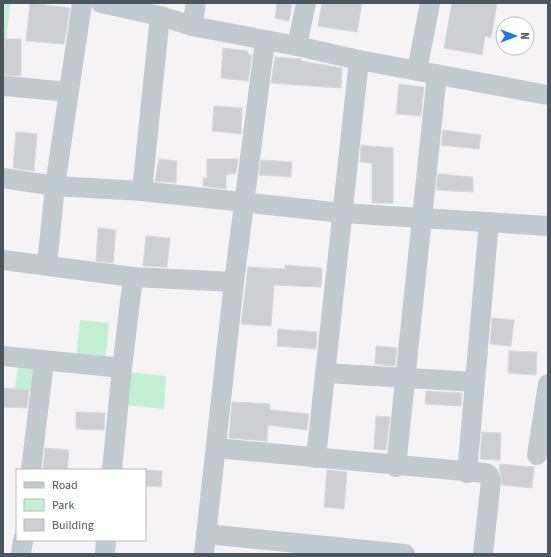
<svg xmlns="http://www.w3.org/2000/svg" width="551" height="557" font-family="'Source Sans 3',sans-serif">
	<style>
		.green { fill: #c3f0d4 }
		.building { fill: #cdcfd5; stroke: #d7d9de }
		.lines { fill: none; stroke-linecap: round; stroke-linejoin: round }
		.street { stroke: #c1cad1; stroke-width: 20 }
	</style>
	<rect width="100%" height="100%" fill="#f5f3f3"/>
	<g class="green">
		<path d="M3,3H9L10,7L3,70Z"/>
		<path d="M80,320L109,323L105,361L76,358Z"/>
		<path d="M18,364L36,366L33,391L15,389Z"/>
		<path d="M128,372L166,376L164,409L125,405Z"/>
	</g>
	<g class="building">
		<path d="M30,3L70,8L64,44L26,41Z"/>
		<path d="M277,3H292L289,21L275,18Z"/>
		<path d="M322,3H362L357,32L318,26Z"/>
		<path d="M452,3H497L491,38L485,36L482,55L444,48Z"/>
		<path d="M4,39H21V76L3,75Z"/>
		<path d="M223,48L248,51V55H252L248,81L221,78Z"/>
		<path d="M275,57L301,59V61L342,68L341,88L271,83Z"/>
		<path d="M399,84L424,87L421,116L396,114Z"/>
		<path d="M214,106L242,108L241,134L212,131Z"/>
		<path d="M443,130L481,135L479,149L441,145Z"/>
		<path d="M16,132L37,134L34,171L13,168Z"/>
		<path d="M361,145L393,148V203H372V163L360,162Z"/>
		<path d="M159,159L177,161L176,183L155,181Z"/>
		<path d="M207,159H238L236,173L226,175V189L203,186V178H207Z"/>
		<path d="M261,160L292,162L291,177L259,175Z"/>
		<path d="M438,174L473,177V192L436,190Z"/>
		<path d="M98,228L116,230L113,263L96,261Z"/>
		<path d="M146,236L170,238L167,267L143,266Z"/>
		<path d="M285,265L322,268L321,287L274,285L271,326L241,324L248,267L285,269Z"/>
		<path d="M492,318L514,320L511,346L490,344Z"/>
		<path d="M278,329L317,332L316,349L277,346Z"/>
		<path d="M376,346L397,348L395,366L375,364Z"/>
		<path d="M509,351L537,352L536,375L508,373Z"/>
		<path d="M3,388L29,390L27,408L3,407Z"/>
		<path d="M426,391L462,393L461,406L425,404Z"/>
		<path d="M232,402L270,404V410L309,414L307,430L268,425L267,441L229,438Z"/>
		<path d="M76,412L105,413L104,430L76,429Z"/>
		<path d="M376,416L390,417L386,450L374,449Z"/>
		<path d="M482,432L501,433L500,460L480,459Z"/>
		<path d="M45,448L69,450L67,470H43Z"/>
		<path d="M499,464L534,467L532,488L502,485Z"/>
		<path d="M145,470L162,471L161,487L145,486Z"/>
		<path d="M327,470L347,472L344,509L324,507Z"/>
	</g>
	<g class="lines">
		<g class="street">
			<path d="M101,3L160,16L192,26L297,46L359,60L548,95"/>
			<path d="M192,26L196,3"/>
			<path d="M297,46L306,3"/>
			<path d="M417,71L430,3"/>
			<path d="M5,86L69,92"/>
			<path d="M3,178L55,186L142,191L342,213L548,226"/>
			<path d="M142,191L160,16"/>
			<path d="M3,260L133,277L234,282"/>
			<path d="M47,265L55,186L82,3"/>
			<path d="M3,356L122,368"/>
			<path d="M325,373L475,382"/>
			<path d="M216,448L485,473L489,475L491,480L483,554"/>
			<path d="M537,455L548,384"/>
			<path d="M316,458L359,60"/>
			<path d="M396,467L437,74"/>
			<path d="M31,470L44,361"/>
			<path d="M112,470L122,368L133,277"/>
			<path d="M467,473L489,222"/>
			<path d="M206,534L405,554"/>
			<path d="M21,554L23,540"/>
			<path d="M105,554L106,540"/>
			<path d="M204,554L234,282L265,41"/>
		</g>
	</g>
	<rect width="551" height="557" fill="none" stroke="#4a5660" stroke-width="8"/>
	<rect x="16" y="469" width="130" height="72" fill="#ffffff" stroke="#b7bbbf"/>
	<rect x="24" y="482" width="20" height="6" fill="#c1cad1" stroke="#b7bbbf"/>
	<text x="52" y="489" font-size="12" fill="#4a5660">Road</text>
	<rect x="24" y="499" width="20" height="12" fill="#c3f0d4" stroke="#b7bbbf"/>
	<text x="52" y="509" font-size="12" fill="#4a5660">Park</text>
	<rect x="24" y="519" width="20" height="12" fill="#cdcfd5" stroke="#b7bbbf"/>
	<text x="52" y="529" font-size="12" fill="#4a5660">Building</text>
	<g transform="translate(515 36) rotate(90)"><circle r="19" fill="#ffffff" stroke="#b7bbbf"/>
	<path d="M0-3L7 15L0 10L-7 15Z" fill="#1d75e5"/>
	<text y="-6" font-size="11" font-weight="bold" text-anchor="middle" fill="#4a5660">N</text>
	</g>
</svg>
